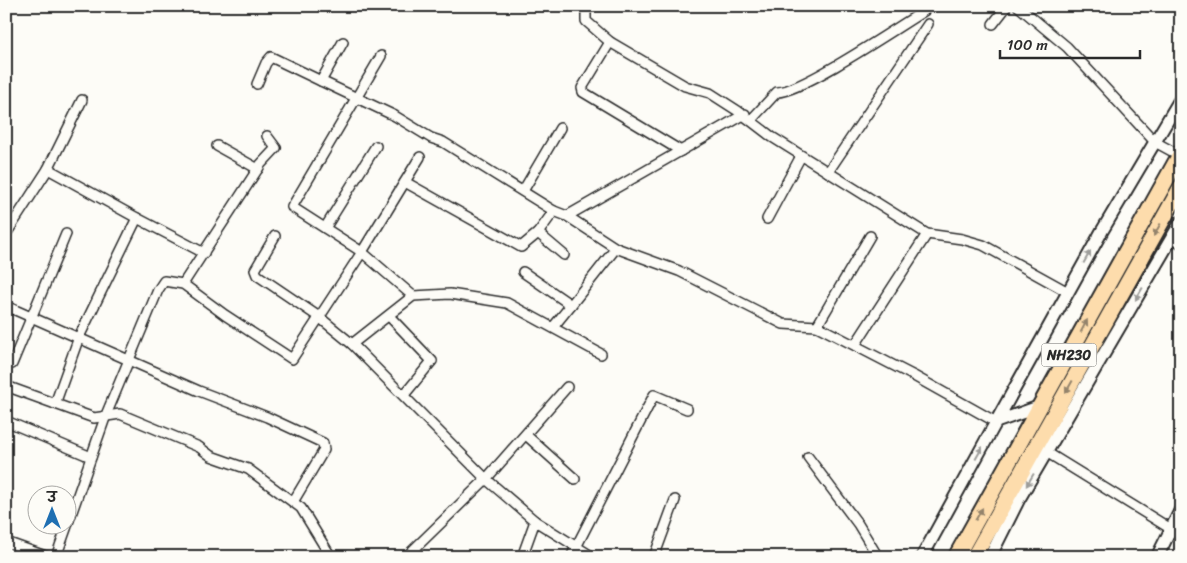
<svg xmlns="http://www.w3.org/2000/svg" width="1187" height="563" font-family="Sriracha,'Playpen Sans Deva',sans-serif">
	<style>
		.lines { fill: none; stroke-linecap: round; stroke-linejoin: round }
		.street-casing { stroke: #2b2b2b; stroke-width: 12 }
		.secondary-casing { stroke: #2b2b2b; stroke-width: 15 }
		.highway-casing { stroke: #2b2b2b; stroke-width: 19 }
		.street { stroke: #fdfcf7; stroke-width: 9 }
		.secondary { stroke: #fdfcf7; stroke-width: 11 }
		.highway { stroke: #fddcac; stroke-width: 15 }
		.oneway { fill: #94846c }
		.oneway2 { fill: #9e9e9b }
		.labels { text-anchor: middle; stroke-width: 5; stroke-linejoin: round; paint-order: stroke }
		.shield { fill: #fdfcf7; stroke: #6a6a68; stroke-width: 1 }
		.shield-label { font-size: 14px; font-weight: bold; fill: #2b2b2b }
	</style>
	<rect width="100%" height="100%" fill="#fdfcf7"/>
	<filter id="ink" filterUnits="userSpaceOnUse"><feTurbulence type="fractalNoise" baseFrequency=".02" numOctaves="2"/><feDisplacementMap in="SourceGraphic" scale="10" xChannelSelector="R" yChannelSelector="G"/><feConvolveMatrix kernelMatrix="1 2 1 2 8 2 1 2 1" color-interpolation-filters="sRGB"/></filter>
	<g filter="url(#ink)">
		<g class="lines">
			<defs>
				<g id="street">
					<path d="M586,6V21L610,42L685,86L710,93L738,111L772,137L927,234L962,239L983,245L1068,292"/>
					<path d="M1018,6L1067,47L1155,142L1179,155"/>
					<path d="M993,24L1007,6"/>
					<path d="M610,42L582,88L583,92L681,151"/>
					<path d="M381,56L292,207L362,252L413,296"/>
					<path d="M321,81L395,116L431,138L443,142L554,211L567,216L616,248L679,271L783,324L817,326L914,376L996,422"/>
					<path d="M257,84L266,63L271,57L321,81L343,42"/>
					<path d="M751,120L777,92C802,92 898,27 924,11"/>
					<path d="M217,146L258,169"/>
					<path d="M48,169L137,218"/>
					<path d="M828,172L928,24"/>
					<path d="M405,182L521,247L538,233L554,211"/>
					<path d="M523,191L560,128"/>
					<path d="M567,216L745,114"/>
					<path d="M767,219L801,156"/>
					<path d="M325,228L376,146"/>
					<path d="M538,233L564,255"/>
					<path d="M6,234L48,169L82,100"/>
					<path d="M1173,235L1181,244"/>
					<path d="M275,236L255,270L257,275L319,317L352,344L486,479L535,521L593,557"/>
					<path d="M523,272L571,305L616,248"/>
					<path d="M183,284L261,164L276,148L267,136"/>
					<path d="M6,306L199,391L267,417L323,443L324,450L293,502"/>
					<path d="M389,316L432,361L404,395"/>
					<path d="M554,326L571,305"/>
					<path d="M817,326L870,236"/>
					<path d="M352,344L413,296L450,294L507,303L601,354"/>
					<path d="M855,345L927,234"/>
					<path d="M12,364L66,234"/>
					<path d="M6,386L94,418L120,414L199,447L211,456L248,469L301,508L331,557"/>
					<path d="M55,404L79,337L137,218L204,253"/>
					<path d="M6,421L91,457"/>
					<path d="M526,435L575,479"/>
					<path d="M1043,450L1171,529"/>
					<path d="M808,457L858,524L878,557"/>
					<path d="M68,523L106,415L158,290L164,281L183,284L225,315L292,359L362,252L420,157"/>
					<path d="M6,542L48,557"/>
					<path d="M56,557L67,526"/>
					<path d="M406,557L486,479L567,387"/>
					<path d="M522,557L535,521"/>
					<path d="M571,557L654,395L687,409"/>
					<path d="M654,557L675,500"/>
				</g>
				<g id="secondary">
					<path d="M996,422L1102,231L1181,98"/>
					<path d="M922,557L996,422L1041,406"/>
					<path d="M990,557L1019,499L1181,222"/>
					<path d="M1157,557L1181,509"/>
				</g>
				<g id="highway">
					<path d="M956,557L1181,153"/>
					<path d="M974,557L1181,187"/>
				</g>
			</defs>
			<use href="#street" class="street-casing"/>
			<use href="#secondary" class="secondary-casing"/>
			<use href="#highway" class="highway-casing"/>
			<use href="#street" class="street"/>
			<use href="#secondary" class="secondary"/>
			<use href="#highway" class="highway"/>
		</g>
		<defs><path id="oneway-solid" d="M-6-.8H1V-3.2L6.5 0L1 3.2V.8H-6Z" transform="scale(1.25)"/></defs>
		<g class="oneway">
			<use href="#oneway-solid" transform="translate(1157 230) rotate(119)"/>
			<use href="#oneway-solid" transform="translate(1084 326) rotate(-62)"/>
			<use href="#oneway-solid" transform="translate(1069 387) rotate(119)"/>
			<use href="#oneway-solid" transform="translate(979 514) rotate(-60)"/>
		</g>
		<g class="oneway2">
			<use href="#oneway-solid" transform="translate(1087 257) rotate(-61)"/>
			<use href="#oneway-solid" transform="translate(1139 294) rotate(120)"/>
			<use href="#oneway-solid" transform="translate(979 453) rotate(-61)"/>
			<use href="#oneway-solid" transform="translate(1030 480) rotate(121)"/>
		</g>
	</g>
	<g class="labels">
		<rect class="shield" x="1041.5" y="343.5" width="55" height="23" rx="4"/>
		<g class="shield-label">
			<text x="1069" y="360">NH230</text>
		</g>
	</g>
	<rect width="1187" height="563" fill="none" stroke="#fdfcf7" stroke-width="25"/>
	<rect x="12" y="12" width="1162" height="538" fill="none" stroke="#2b2b2b" stroke-width="2" filter="url(#ink)"/>
	<g transform="translate(52 510)"><circle r="24" fill="#fdfcf7" stroke="#a9a8a5"/>
	<path d="M0-4L9 19L0 12L-9 19Z" fill="#1f6fb2"/>
	<text y="-8" font-size="14" font-weight="bold" text-anchor="middle" fill="#2b2b2b">उ</text>
	</g>
	<path d="M1000 50v8h140v-8" fill="none" stroke="#2b2b2b" stroke-width="2.5"/>
	<text x="1007" y="50" font-size="15" fill="#2b2b2b" stroke="#fdfcf7" stroke-width="4" paint-order="stroke">100 m</text>
</svg>
